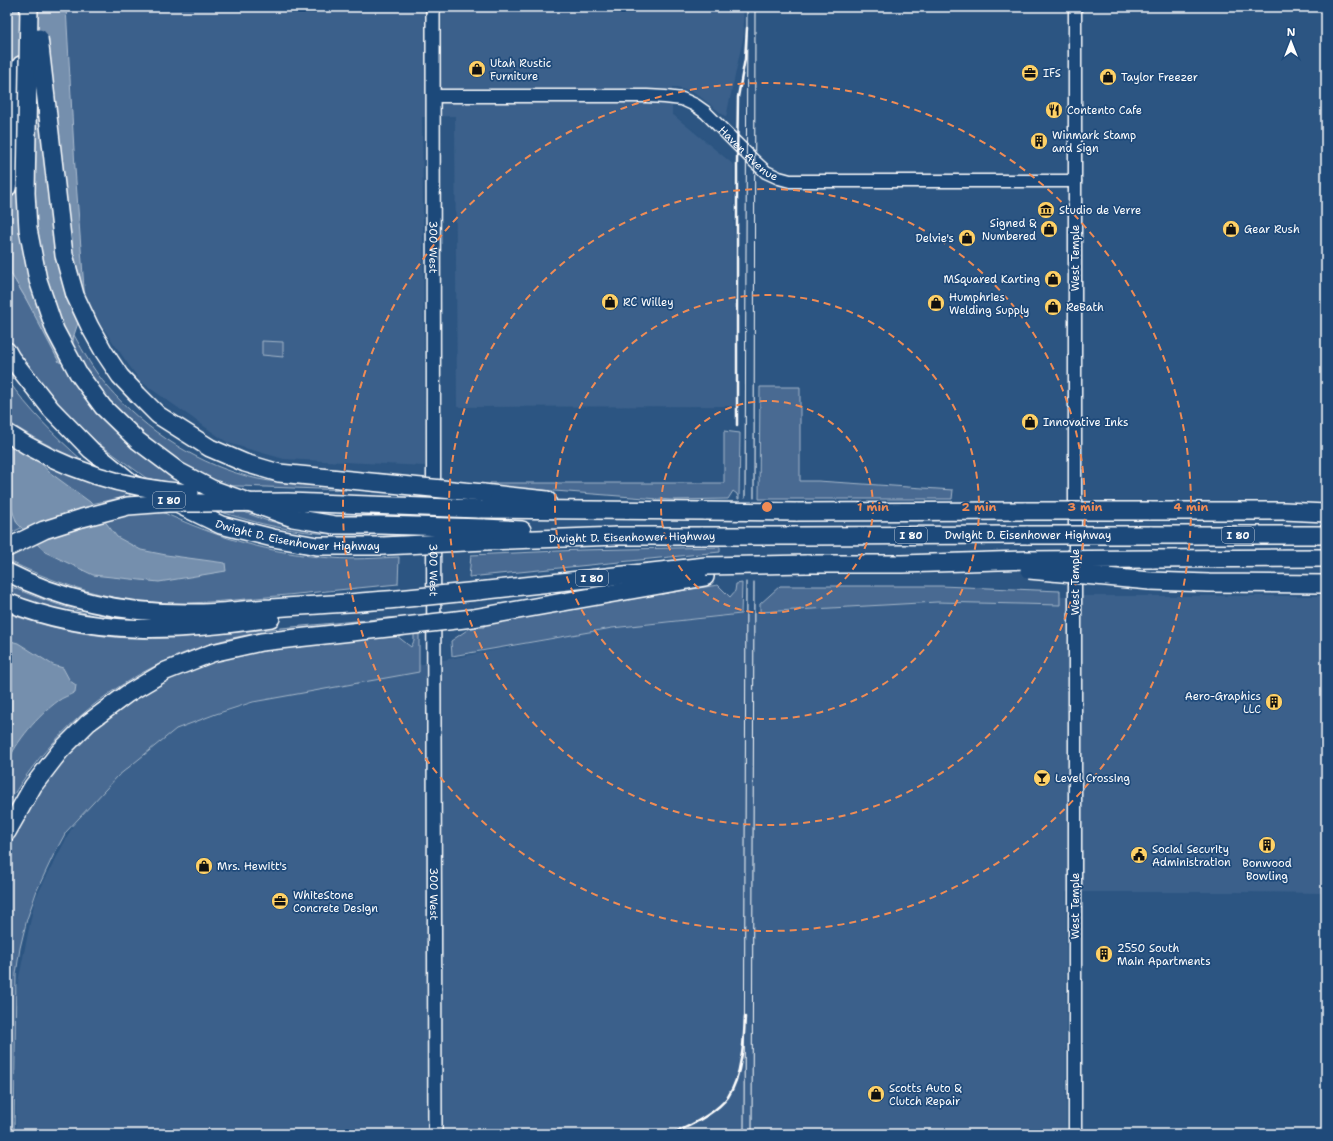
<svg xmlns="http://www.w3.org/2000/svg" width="1333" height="1141" font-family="'Shantell Sans',sans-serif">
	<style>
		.built { fill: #3b618b }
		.green { fill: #486b92; stroke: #a4b5c8 }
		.water { fill: #748fad; stroke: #acbcce }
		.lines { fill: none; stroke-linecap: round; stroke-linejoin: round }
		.tertiary-casing { stroke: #fff; stroke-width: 15 }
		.secondary-casing { stroke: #fff; stroke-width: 16 }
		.motorway-casing { stroke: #fff; stroke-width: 20 }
		.tertiary { stroke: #1f4a7a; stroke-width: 12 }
		.secondary { stroke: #1f4a7a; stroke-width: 13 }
		.motorway { stroke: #1f4a7a; stroke-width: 17 }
		.tram { stroke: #fff; stroke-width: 1 }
		.rail { stroke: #fff; stroke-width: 2.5 }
		.motorway-bridge-casing { stroke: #fff; stroke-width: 20; stroke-linecap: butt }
		.motorway-bridge { stroke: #1f4a7a; stroke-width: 17 }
		.ring { fill: none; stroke: #ef8b55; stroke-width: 2; stroke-dasharray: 7 5 }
		.labels { text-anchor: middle; stroke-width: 3.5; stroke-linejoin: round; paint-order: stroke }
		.shield { fill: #1f4a7a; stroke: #bcc9d7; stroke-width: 1 }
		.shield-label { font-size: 10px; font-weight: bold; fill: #fff }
		.poi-label { font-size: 11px; fill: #fff; stroke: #1f4a7a; text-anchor: start }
		.street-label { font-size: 11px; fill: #fff; stroke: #1f4a7a }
		.centre { fill: #ef8b55; stroke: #1f4a7a; stroke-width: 2 }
		.ring-label { font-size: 12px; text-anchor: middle; font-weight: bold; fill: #ef8b55; stroke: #1f4a7a; stroke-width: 3.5; stroke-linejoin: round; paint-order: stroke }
	</style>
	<rect width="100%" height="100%" fill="#2c5582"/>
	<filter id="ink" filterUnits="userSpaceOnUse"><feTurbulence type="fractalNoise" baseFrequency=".025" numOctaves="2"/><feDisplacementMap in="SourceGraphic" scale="8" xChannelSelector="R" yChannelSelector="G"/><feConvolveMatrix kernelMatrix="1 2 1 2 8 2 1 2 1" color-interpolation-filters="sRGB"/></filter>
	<g filter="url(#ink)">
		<g class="built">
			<path d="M66,7H743L744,34L726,117L694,92L672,87V114L734,165L735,406L457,407L455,116L422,117L425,466L284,459L228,443L140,381L85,302L75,168Z"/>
			<path d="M937,594L1065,596H1326V893L1234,892H1066V1134H16L15,997L35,899L93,787L175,728L279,695L423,664L605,629Z"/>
		</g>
		<g class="green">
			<path d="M7,267L64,363L130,443L159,467L184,484L149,480L98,443L63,411L23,363L7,337Z"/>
			<path d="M74,335C84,353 94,371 107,386C146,432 200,466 258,479C287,485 317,484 346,490L212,485L192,475L117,413L72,350Z"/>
			<path d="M262,341L283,342V357L262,355Z"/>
			<path d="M7,379C29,410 55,436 83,461C56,450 31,437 7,421Z"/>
			<path d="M760,387H800V481H818L953,490L952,499H759Z"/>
			<path d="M724,431L740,433L739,499H738L737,494L733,491L728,499L671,500L490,486V483H724Z"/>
			<path d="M7,442L97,483L130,494V496L86,505L23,527L7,535Z"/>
			<path d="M160,511C215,537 271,554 332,558C354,560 377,558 399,557L398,584C354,588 311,593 267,597C224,601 181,606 137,601C91,595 48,580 7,560V554L107,517Z"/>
			<path d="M218,511L244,512L265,520L300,528L393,533V534C354,536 315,535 277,527C257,523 237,517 218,511Z"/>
			<path d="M720,547V552L469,577L471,555L581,550Z"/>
			<path d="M742,583L741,614L612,628L452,656L451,641L470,628L484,627L485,622L718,585L730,597L735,591L736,584Z"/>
			<path d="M7,585C35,597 63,607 92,615L91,619L7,596Z"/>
			<path d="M780,586H941L1060,591V605L937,602L760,612V604Z"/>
			<path d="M7,613C61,633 117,641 175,638L398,617V618C368,622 337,625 307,628C278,631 249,633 220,641C156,659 97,694 52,744C34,763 20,784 7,805Z"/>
			<path d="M414,634H419V672L253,702L216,714L176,729L118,776L66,832L53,856L37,890L27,919L20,948L16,974L14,1134H7V842L27,805L78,741L121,706L160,682L199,665L245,653L280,647L397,636L411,647L414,641Z"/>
		</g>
		<g class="water">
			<path d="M7,7H66L75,168L85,302L72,341V347L64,363L59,362L25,297L7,267Z"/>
			<path d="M7,444L29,450L49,472L90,502L117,537L141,550L166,555L225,563L226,571L159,582L93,575L45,552L17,523L7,497Z"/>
			<path d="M7,640L18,643L53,665L63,668L70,681L76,685L75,692C69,696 63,697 58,701C38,716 16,741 7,764Z"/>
		</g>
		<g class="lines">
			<defs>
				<g id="tertiary">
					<path id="s1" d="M434,96H647L665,97L682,99L695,105L705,112L754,161L766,172L779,178L790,181H1075"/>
					<path d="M1075,1134V7"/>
				</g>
				<g id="secondary">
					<path id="s2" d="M433,7C434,383 433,758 435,1134"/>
				</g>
				<g id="motorway">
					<path d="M7,188L16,126L21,65"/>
					<path d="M7,351L11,358L51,409L91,450L133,484L140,487"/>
					<path d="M483,493L547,500"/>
					<path id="s3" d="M173,502L221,525L273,538L317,546H383"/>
					<path d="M478,509L705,511"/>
					<path d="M1149,511H1284L1326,513"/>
					<path d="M796,512L1026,511"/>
					<path d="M484,528L522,530"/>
					<path d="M1150,535H1326"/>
					<path d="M795,536L1028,535"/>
					<path d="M486,541L618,536H702"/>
					<path d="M1152,559L1326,558"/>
					<path d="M806,564H902L1027,560"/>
					<path d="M7,572C65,602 131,614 195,613C220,613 246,609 271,608C313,605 356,603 398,599"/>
					<path d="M1150,581L1209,583L1326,584"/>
					<path d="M478,591L706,566"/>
					<path d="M7,602C93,637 181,632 271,618"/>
					<path d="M473,618L705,577"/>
					<path d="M7,832L33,786L60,751L88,723L127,694L166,671L212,653L261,642L397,627"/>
				</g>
			</defs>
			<use href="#tertiary" class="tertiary-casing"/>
			<use href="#secondary" class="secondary-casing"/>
			<use href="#motorway" class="motorway-casing"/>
			<use href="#tertiary" class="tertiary"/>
			<use href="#secondary" class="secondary"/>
			<use href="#motorway" class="motorway"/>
			<g class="tram">
				<path d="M745,498L747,7"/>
				<path d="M754,498L755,7"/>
				<path d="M744,1134L746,582"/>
				<path d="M752,1134L754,582"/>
			</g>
			<g class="rail">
				<path d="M737,425V162L738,97L745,59L747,28"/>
				<path d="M672,1134C690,1126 716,1113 728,1097C735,1086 739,1072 741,1059C744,1046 744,1031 745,1017"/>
			</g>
			<defs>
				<g id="motorway-bridge">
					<path d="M29,7L26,193L28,229L38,280L55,330L78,373L103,407L138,441L178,471L212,489L293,518L335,525H379L484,528"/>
					<path d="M39,38L64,255L75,295L90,327L104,352L120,376L138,395L158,415L210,448L245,463L279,473L483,493"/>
					<path d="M7,433C61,469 125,489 190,493"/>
					<path d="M705,511L796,512"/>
					<path d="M1026,511H1149"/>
					<path d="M1028,535H1150"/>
					<path d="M702,536H795"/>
					<path d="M383,546L486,541"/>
					<path d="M7,548L44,530L82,518L128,506L168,503H202L288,502L478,509"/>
					<path d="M1027,560L1152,559"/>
					<path d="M706,566L806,564"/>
					<path d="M1029,570L1150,581"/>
					<path d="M398,599L478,591"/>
					<path d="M397,627L473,618"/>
				</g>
			</defs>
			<use href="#motorway-bridge" class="motorway-bridge-casing"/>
			<use href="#motorway-bridge" class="motorway-bridge"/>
		</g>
	</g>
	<g class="ring">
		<circle cx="767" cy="507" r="106"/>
		<circle cx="767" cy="507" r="212"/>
		<circle cx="767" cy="507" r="318"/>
		<circle cx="767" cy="507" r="424"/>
	</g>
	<defs>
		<symbol id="shop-disc" viewBox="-11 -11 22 22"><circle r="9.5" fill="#ffd166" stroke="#1f4a7a"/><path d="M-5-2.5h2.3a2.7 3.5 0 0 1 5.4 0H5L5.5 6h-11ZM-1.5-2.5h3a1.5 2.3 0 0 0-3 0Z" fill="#111"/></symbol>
		<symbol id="office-disc" viewBox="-11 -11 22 22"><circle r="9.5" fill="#ffd166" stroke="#1f4a7a"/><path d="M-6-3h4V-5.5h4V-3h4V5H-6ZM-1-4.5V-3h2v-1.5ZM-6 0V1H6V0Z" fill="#111"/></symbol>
		<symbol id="restaurant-disc" viewBox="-11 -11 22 22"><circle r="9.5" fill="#ffd166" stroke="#1f4a7a"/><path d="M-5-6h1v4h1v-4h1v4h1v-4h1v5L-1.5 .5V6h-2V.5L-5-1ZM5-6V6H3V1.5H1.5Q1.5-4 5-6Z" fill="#111"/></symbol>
		<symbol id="building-disc" viewBox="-11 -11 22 22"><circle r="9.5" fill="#ffd166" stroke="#1f4a7a"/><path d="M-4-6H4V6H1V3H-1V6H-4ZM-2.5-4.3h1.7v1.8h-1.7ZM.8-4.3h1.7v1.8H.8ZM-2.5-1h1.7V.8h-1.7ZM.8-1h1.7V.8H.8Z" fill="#111"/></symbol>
		<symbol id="museum-disc" viewBox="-11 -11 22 22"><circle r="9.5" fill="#ffd166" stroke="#1f4a7a"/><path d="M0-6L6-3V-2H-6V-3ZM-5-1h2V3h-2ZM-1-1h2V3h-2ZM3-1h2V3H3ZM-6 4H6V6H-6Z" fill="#111"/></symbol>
		<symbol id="bar-disc" viewBox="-11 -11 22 22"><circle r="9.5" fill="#ffd166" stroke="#1f4a7a"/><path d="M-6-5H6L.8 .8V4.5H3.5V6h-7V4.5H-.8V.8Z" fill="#111"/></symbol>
		<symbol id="civic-disc" viewBox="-11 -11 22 22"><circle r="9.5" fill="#ffd166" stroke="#1f4a7a"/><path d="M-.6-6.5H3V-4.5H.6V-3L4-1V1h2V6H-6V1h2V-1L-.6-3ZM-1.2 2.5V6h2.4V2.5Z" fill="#111"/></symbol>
	</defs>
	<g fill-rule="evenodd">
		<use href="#shop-disc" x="467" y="59" width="20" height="20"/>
		<use href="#office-disc" x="1020" y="63" width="20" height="20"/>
		<use href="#shop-disc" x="1098" y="67" width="20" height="20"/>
		<use href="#restaurant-disc" x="1044" y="100" width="20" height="20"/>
		<use href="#building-disc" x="1029" y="131" width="20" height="20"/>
		<use href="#museum-disc" x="1036" y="200" width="20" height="20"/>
		<use href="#shop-disc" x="1039" y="219" width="20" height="20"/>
		<use href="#shop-disc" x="1221" y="219" width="20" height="20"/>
		<use href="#shop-disc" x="957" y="228" width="20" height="20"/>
		<use href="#shop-disc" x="1043" y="269" width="20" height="20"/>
		<use href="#shop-disc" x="600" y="292" width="20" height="20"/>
		<use href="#shop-disc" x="926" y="293" width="20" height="20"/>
		<use href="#shop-disc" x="1043" y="297" width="20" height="20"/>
		<use href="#shop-disc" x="1020" y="412" width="20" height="20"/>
		<use href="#building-disc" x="1264" y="692" width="20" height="20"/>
		<use href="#bar-disc" x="1032" y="768" width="20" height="20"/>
		<use href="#building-disc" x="1257" y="835" width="20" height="20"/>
		<use href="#civic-disc" x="1129" y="845" width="20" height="20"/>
		<use href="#shop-disc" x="194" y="856" width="20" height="20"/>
		<use href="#office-disc" x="270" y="891" width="20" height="20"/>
		<use href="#building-disc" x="1094" y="944" width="20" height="20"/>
		<use href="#shop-disc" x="866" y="1084" width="20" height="20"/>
	</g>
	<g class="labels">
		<g class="shield">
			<rect x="153" y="492" width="32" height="16" rx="3"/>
			<rect x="895" y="527" width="32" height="16" rx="3"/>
			<rect x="1222" y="527" width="32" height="16" rx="3"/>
			<rect x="576" y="570" width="32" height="16" rx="3"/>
		</g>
		<g class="shield-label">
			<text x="169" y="504">I 80</text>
			<text x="911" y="539">I 80</text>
			<text x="1238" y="539">I 80</text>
			<text x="592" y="582">I 80</text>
		</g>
		<g class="poi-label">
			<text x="490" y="67">Utah Rustic<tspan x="490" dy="13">Furniture</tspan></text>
			<text x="1043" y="77">IFS</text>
			<text x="1121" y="81">Taylor Freezer</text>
			<text x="1067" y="114">Contento Cafe</text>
			<text x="1052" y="139">Winmark Stamp<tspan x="1052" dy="13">and Sign</tspan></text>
			<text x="1059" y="214">Studio de Verre</text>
			<text x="1036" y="227" text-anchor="end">Signed &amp;<tspan x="1036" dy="13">Numbered</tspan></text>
			<text x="1244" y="233">Gear Rush</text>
			<text x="954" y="242" text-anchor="end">Delvie's</text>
			<text x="1040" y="283" text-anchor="end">MSquared Karting</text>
			<text x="949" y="301">Humphries<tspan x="949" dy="13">Welding Supply</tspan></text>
			<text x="623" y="306">RC Willey</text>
			<text x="1066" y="311">ReBath</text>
			<text x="1043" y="426">Innovative Inks</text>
			<text x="1261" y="700" text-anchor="end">Aero-Graphics<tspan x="1261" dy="13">LLC</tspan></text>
			<text x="1055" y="782">Level Crossing</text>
			<text x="1152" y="853">Social Security<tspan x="1152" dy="13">Administration</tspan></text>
			<text x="1267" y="867" text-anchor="middle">Bonwood<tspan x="1267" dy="13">Bowling</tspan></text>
			<text x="217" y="870">Mrs. Hewitt's</text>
			<text x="293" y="899">WhiteStone<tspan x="293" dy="13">Concrete Design</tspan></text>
			<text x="1117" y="952">2550 South<tspan x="1117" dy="13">Main Apartments</tspan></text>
			<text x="889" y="1092">Scotts Auto &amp;<tspan x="889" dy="13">Clutch Repair</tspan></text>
		</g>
		<g class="street-label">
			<text dy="4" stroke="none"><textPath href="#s1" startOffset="335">Haven Avenue</textPath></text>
			<text dy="4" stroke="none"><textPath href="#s2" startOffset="240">300 West</textPath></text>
			<text transform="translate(1075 258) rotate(-90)" y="4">West Temple</text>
			<text dy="4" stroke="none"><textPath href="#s3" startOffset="131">Dwight D. Eisenhower Highway</textPath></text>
			<text x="1028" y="539">Dwight D. Eisenhower Highway</text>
			<text transform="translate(632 537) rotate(-1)" y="4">Dwight D. Eisenhower Highway</text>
			<text dy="4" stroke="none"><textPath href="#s2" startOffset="563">300 West</textPath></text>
			<text transform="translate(1075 582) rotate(-90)" y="4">West Temple</text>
			<text dy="4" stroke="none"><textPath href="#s2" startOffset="887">300 West</textPath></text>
			<text transform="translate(1075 906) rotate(-90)" y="4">West Temple</text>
		</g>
	</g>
	<circle cx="767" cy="507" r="6" class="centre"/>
	<g class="ring-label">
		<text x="873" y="511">1 min</text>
		<text x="979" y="511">2 min</text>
		<text x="1085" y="511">3 min</text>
		<text x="1191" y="511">4 min</text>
	</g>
	<rect width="1333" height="1141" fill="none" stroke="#1f4a7a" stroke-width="24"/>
	<rect x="12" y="12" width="1309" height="1117" fill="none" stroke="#fff" stroke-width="1.5" filter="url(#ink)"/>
	<g transform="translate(1291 42)" stroke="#1f4a7a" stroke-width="3" paint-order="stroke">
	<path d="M0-3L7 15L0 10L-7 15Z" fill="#ffffff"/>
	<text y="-6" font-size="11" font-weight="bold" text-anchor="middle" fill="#ffffff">N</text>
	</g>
</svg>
